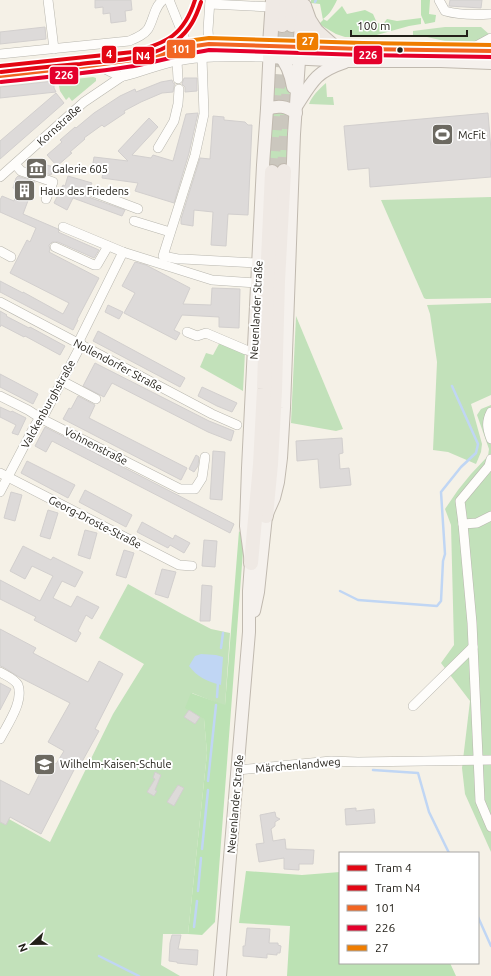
<svg xmlns="http://www.w3.org/2000/svg" width="491" height="976" font-family="Ubuntu,sans-serif">
	<style>
		.green { fill: #c2e1ba }
		.forest { fill: #bce2b4 }
		.water { fill: #c0d6f4 }
		.lines { fill: none; stroke-linecap: round; stroke-linejoin: round }
		.stream { stroke: #c0d6f4; stroke-width: 2.5 }
		.building { fill: #dddad9; stroke: #d2cfce }
		.highway-tunnel { stroke: #cbc7be; stroke-width: 14; stroke-dasharray: 14 7; stroke-linecap: butt }
		.minor-casing { stroke: #b8b6ae; stroke-width: 10 }
		.major-casing { stroke: #c0b9af; stroke-width: 14 }
		.highway-casing { stroke: #c0b9af; stroke-width: 16 }
		.minor { stroke: #fefdfb; stroke-width: 9 }
		.major { stroke: #f5f1ed; stroke-width: 12 }
		.highway { stroke: #efe9e4; stroke-width: 14 }
		.bus-1-casing { stroke: #fff; stroke-width: 7 }
		.bus-2-casing { stroke: #fff; stroke-width: 7 }
		.bus-3-casing { stroke: #fff; stroke-width: 7 }
		.bus-1 { stroke: #f26522; stroke-width: 4 }
		.bus-2 { stroke: #e4002b; stroke-width: 4 }
		.bus-3 { stroke: #ef7d00; stroke-width: 4 }
		.tram-1-casing { stroke: #fff; stroke-width: 7 }
		.tram-2-casing { stroke: #fff; stroke-width: 7 }
		.tram-1 { stroke: #e30613; stroke-width: 4 }
		.tram-2 { stroke: #e30613; stroke-width: 4 }
		.bus-dot { fill: #232019; stroke: #fff; stroke-width: 1.5 }
		.labels { text-anchor: middle; stroke-width: 4; stroke-linejoin: round; paint-order: stroke }
		.street-label { font-size: 11px; fill: #232019; stroke: #fff }
		.poi-label { font-size: 11px; fill: #232019; stroke: #fff; text-anchor: start }
		.line-badge { stroke: #fff; stroke-width: 1.5 }
		.badge-label { font-size: 11px; text-anchor: middle; font-weight: bold; fill: #fff }
	</style>
	<rect width="100%" height="100%" fill="#f5f1e7"/>
	<g class="green">
		<path d="M445,27H481L490,35L478,42L458,44L427,37H413V31Z"/>
		<path d="M276,75H287L290,89L289,105L272,103L274,82Z"/>
		<path d="M93,77L96,78V81L72,101L69,97L66,100L60,91L58,81Z"/>
		<path d="M326,83L327,97H333L334,105L309,104C312,96 319,89 326,83Z"/>
		<path d="M282,112L286,114L288,118L287,146L289,171L268,170L272,116L274,113Z"/>
		<path d="M491,197V298L426,299L424,298L381,200Z"/>
		<path d="M491,303V395L471,404L482,444L481,452L476,464L448,452L433,450L437,362L430,314L427,305Z"/>
		<path d="M296,316L343,429L336,431L291,423Z"/>
		<path d="M220,342L245,352L243,391L200,367L206,353L213,355Z"/>
		<path d="M491,405V852L465,794L462,768L470,701L441,663L454,645L451,525L445,509L458,490L471,474L488,456L489,449L477,415L481,409Z"/>
		<path d="M128,584L182,614L211,629L230,633L225,706L192,693L204,719L207,753L188,934H163L161,965L180,976H0V814L50,842L113,714L144,664L99,638Z"/>
	</g>
	<g class="forest">
		<path d="M311,0H337C333,8 330,14 323,19L327,21L342,6L347,14L365,10L373,14L377,23L383,24L387,19L397,21L421,18V24L409,26L373,36L352,37H345L336,34L319,24L323,20L320,4L311,3Z"/>
		<path d="M421,0H430L429,14L436,15L435,22L425,24L421,15Z"/>
		<path d="M239,531L244,538L215,922L202,935L188,934L207,753L204,719L185,708L191,693L225,705Z"/>
		<path d="M246,871L302,875L340,872V963H450L456,976H287L290,926L239,923Z"/>
	</g>
	<path class="water" d="M201,654L216,655L223,657L221,685C208,682 197,677 189,666L195,656Z"/>
	<g class="lines">
		<g class="stream">
			<path d="M315,2L316,0"/>
			<path d="M340,591L358,600L437,606L441,601L443,561L445,554L441,492L461,467L476,453L478,444L452,386"/>
			<path d="M221,648L223,633"/>
			<path d="M217,697L218,682"/>
			<path d="M373,770L418,773L429,812L449,853"/>
			<path d="M208,781L216,705"/>
			<path d="M202,849L208,790"/>
			<path d="M198,891L201,858"/>
			<path d="M478,917L491,946"/>
			<path d="M194,927L197,901"/>
			<path d="M99,956L139,976"/>
		</g>
	</g>
	<g class="building">
		<path d="M95,0H131L132,10L125,11L126,21L111,23L110,13L103,14V7L95,8Z"/>
		<path d="M450,0H482L481,8L449,6Z"/>
		<path d="M45,27L46,39L0,44V32Z"/>
		<path d="M184,78H197V91L185,92V87L182,84Z"/>
		<path d="M172,80L173,83L175,84L174,86L173,92L162,93L141,102L124,111L125,113L104,127L102,125L84,138L85,139L70,152L72,153L57,166L47,155L62,142L60,140L75,127L76,128L94,113L120,96L135,89L136,92L161,82Z"/>
		<path d="M54,81V88L56,92L0,98V87Z"/>
		<path d="M56,93L64,103L0,159V141Z"/>
		<path d="M198,113L189,153L174,203L135,191L138,183L102,178L104,165L93,163L94,157L128,161L118,151L149,118L158,127L132,155L151,158L153,155L173,161L186,114Z"/>
		<path d="M488,113L491,150V177L370,187L369,168L348,170L344,126Z"/>
		<path d="M213,116L224,117V120L245,122L248,125H252L248,215L228,214L226,246L211,245L213,212L194,210L193,226L181,224V219L200,158L210,159Z"/>
		<path d="M39,163L54,167L51,175L37,170Z"/>
		<path d="M18,176L35,182L23,214L58,229L59,231L58,232L99,250L94,258L58,242H52L49,245L50,250L49,252L99,278L77,320H78L73,330L0,292V281L23,293V292L63,314L69,303L10,273L27,240L30,242L36,228L0,212V200L2,196L14,201L18,190L13,188L16,178Z"/>
		<path d="M68,176L92,183L88,190L87,195L91,198L125,210L122,216L73,198L67,210L54,203L63,185L65,186Z"/>
		<path d="M135,262L146,265L190,288L183,304L211,305L212,288L240,289L239,328L219,327V317L182,315L174,330L180,333L176,340L124,313L135,293L122,286Z"/>
		<path d="M108,305L123,312L119,319L105,312Z"/>
		<path d="M0,311L7,315L6,316L29,328L30,327L65,346L60,355L25,336L24,337L1,325L0,327Z"/>
		<path d="M98,331L185,378L180,387L93,341Z"/>
		<path d="M95,363L209,421L234,431L231,441L208,432L112,383L104,397L83,386Z"/>
		<path d="M0,374L38,394L33,404L0,387Z"/>
		<path d="M202,387L237,403L232,412L217,406L198,396Z"/>
		<path d="M78,396L95,405L89,418L187,468L181,480L63,419L69,408L71,409Z"/>
		<path d="M0,407L11,412L12,411L26,418L18,435L12,433L16,425L0,417Z"/>
		<path d="M45,427L234,524L230,533L52,441L46,452L35,446Z"/>
		<path d="M342,438L343,453L339,454L340,469L349,468L351,485L320,488L318,459L297,461L296,441Z"/>
		<path d="M213,451L225,452L222,500L210,499Z"/>
		<path d="M196,455L199,457L198,466L194,472L189,469Z"/>
		<path d="M27,461L75,485L68,498L21,473Z"/>
		<path d="M85,490L132,515L126,527L79,502Z"/>
		<path d="M11,492L22,495L15,521L4,518Z"/>
		<path d="M48,510L58,513L50,539L40,536Z"/>
		<path d="M142,522L173,539L175,535L190,543L184,553L170,545L168,548L137,532Z"/>
		<path d="M85,530L97,533L90,559L78,555Z"/>
		<path d="M204,540L217,541L215,567L202,566Z"/>
		<path d="M23,546L51,560L53,557L83,572L75,587L62,581L53,598L71,607L77,596L99,607L92,619L86,615L78,631L81,633L76,642L34,620L36,617L0,599V580L40,601L53,576L32,566L25,579L10,571Z"/>
		<path d="M124,550L134,553L126,578L116,575Z"/>
		<path d="M162,569L176,572L168,598L155,594Z"/>
		<path d="M202,585L212,586L210,621H200Z"/>
		<path d="M0,629L36,648L33,653L88,682L99,661L123,674L95,729L99,731L78,769L75,768L41,834L10,817L6,825L0,822V780L29,795L47,759L56,764L64,751L48,742L70,703L19,677L3,667L0,666Z"/>
		<path d="M0,683L11,689L0,710Z"/>
		<path d="M189,710L200,717L195,724L184,717Z"/>
		<path d="M155,772L161,775L155,790L157,791L154,796L147,792L155,779L153,778Z"/>
		<path d="M178,785L184,788L174,806L167,802Z"/>
		<path d="M356,808V811L374,809L375,823L346,825L345,809Z"/>
		<path d="M275,812L276,817L280,819L275,822V826L271,829L273,841L285,839L286,849L314,850L313,864H299V870L284,869V858L259,862L256,844L264,843L260,815Z"/>
		<path d="M247,928L270,929L269,943H278V945L281,946L280,953H277V955L267,954V958L243,956V946H245Z"/>
		<path d="M172,935H181L178,949L198,950L197,965L177,963V962L169,961L170,943Z"/>
	</g>
	<g class="lines">
		<g class="highway-tunnel">
			<path d="M284,171L292,25"/>
			<path d="M272,172L282,25"/>
		</g>
		<defs>
			<g id="minor">
				<path d="M48,0L54,49"/>
				<path d="M169,0L188,47L189,52"/>
				<path d="M439,0L445,11C459,15 476,15 491,14"/>
				<path d="M210,4L272,7"/>
				<path d="M209,44L208,30L210,0"/>
				<path d="M469,50L491,38"/>
				<path d="M0,54L129,41C136,38 144,35 148,29C154,19 154,7 163,0"/>
				<path d="M202,58L204,114L195,155L163,256L178,259H183L258,263"/>
				<path d="M177,61L178,79"/>
				<path d="M94,67L105,69L121,77"/>
				<path d="M0,76L89,66L148,57"/>
				<path d="M124,76C142,72 159,64 177,61C207,55 239,57 269,57"/>
				<path d="M158,148L174,121L178,104L179,89"/>
				<path d="M15,164L21,171L53,182L46,199"/>
				<path d="M0,177L84,102L121,77L133,67L163,54L188,47L209,44L270,45"/>
				<path d="M93,192L138,209"/>
				<path d="M134,221L170,232"/>
				<path d="M63,227L123,252L212,280L257,283"/>
				<path d="M55,247L94,265H97L108,246"/>
				<path d="M0,251L11,257"/>
				<path d="M0,302L212,414L237,425"/>
				<path d="M187,332L197,336L206,333L246,350L254,352"/>
				<path d="M62,381L96,399"/>
				<path d="M0,396L28,410L42,419L180,489H195L202,478L205,457"/>
				<path d="M491,412C486,422 487,428 491,439"/>
				<path d="M491,459L489,466L460,501L463,524L472,623L480,801L491,827"/>
				<path d="M0,473L179,565L192,566"/>
				<path d="M0,492L34,427L37,422L42,419L81,345L80,339L123,252"/>
				<path d="M463,524L477,523L491,516"/>
				<path d="M0,672C5,675 15,679 18,685C24,702 7,725 0,739"/>
				<path d="M413,706L473,647"/>
				<path d="M238,770L331,761L358,762L491,760"/>
			</g>
			<g id="major">
				<path d="M270,45L363,49L491,51"/>
				<path d="M278,54C287,63 291,75 293,87"/>
				<path d="M269,57L348,61H441L491,63"/>
				<path d="M297,105C303,96 309,85 317,77C325,69 336,65 345,62"/>
				<path d="M267,109C278,105 286,106 296,113"/>
				<path d="M254,611L258,592L266,516L274,498L278,482L281,458L284,408L294,134L300,46"/>
				<path d="M220,976L249,632V591L251,563L246,526L248,468L263,165L267,109L270,45"/>
			</g>
			<g id="highway">
				<path d="M304,6L309,20L316,31L334,47"/>
				<path d="M282,25L283,0"/>
				<path d="M292,25L294,0"/>
				<path d="M270,45L273,0"/>
				<path d="M300,46L304,7"/>
				<path d="M266,516L271,464L275,391L278,281L284,171"/>
				<path d="M251,563L260,465L264,389L267,281L272,172"/>
			</g>
		</defs>
		<use href="#minor" class="minor-casing"/>
		<use href="#major" class="major-casing"/>
		<use href="#highway" class="highway-casing"/>
		<use href="#minor" class="minor"/>
		<use href="#major" class="major"/>
		<use href="#highway" class="highway"/>
		<defs>
			<path id="bus-1" d="M0,76L89,66L133,60L163,54L188,47L209,44L363,49L491,51"/>
			<path id="bus-2" d="M1,82C45,77 90,73 134,66C160,61 184,54 209,50L363,55L491,57"/>
			<path id="bus-3" d="M0,70L132,54L162,48L187,41L209,38L363,43L491,45"/>
		</defs>
		<use href="#bus-1" class="bus-1-casing"/>
		<use href="#bus-2" class="bus-2-casing"/>
		<use href="#bus-3" class="bus-3-casing"/>
		<use href="#bus-1" class="bus-1"/>
		<use href="#bus-2" class="bus-2"/>
		<use href="#bus-3" class="bus-3"/>
		<defs>
			<path id="tram-1" d="M0,66L133,52C167,43 184,35 195,0"/>
			<path id="tram-2" d="M1,72C27,69 53,66 80,64C112,60 150,61 177,40C190,30 196,17 201,2"/>
		</defs>
		<use href="#tram-1" class="tram-1-casing"/>
		<use href="#tram-2" class="tram-2-casing"/>
		<use href="#tram-1" class="tram-1"/>
		<use href="#tram-2" class="tram-2"/>
	</g>
	<defs>
		<symbol id="stadium-square" viewBox="-11 -11 22 22"><rect x="-9" y="-9" width="18" height="18" rx="4" fill="#6c6961" stroke="#fff"/><path d="M0-5a6.5 5 0 1 0 0 10a6.5 5 0 1 0 0-10ZM-3.5-1.8h7v3.6h-7Z" fill="#fff"/></symbol>
		<symbol id="museum-square" viewBox="-11 -11 22 22"><rect x="-9" y="-9" width="18" height="18" rx="4" fill="#6c6961" stroke="#fff"/><path d="M0-6L6-3V-2H-6V-3ZM-5-1h2V3h-2ZM-1-1h2V3h-2ZM3-1h2V3H3ZM-6 4H6V6H-6Z" fill="#fff"/></symbol>
		<symbol id="building-square" viewBox="-11 -11 22 22"><rect x="-9" y="-9" width="18" height="18" rx="4" fill="#6c6961" stroke="#fff"/><path d="M-4-6H4V6H1V3H-1V6H-4ZM-2.5-4.3h1.7v1.8h-1.7ZM.8-4.3h1.7v1.8H.8ZM-2.5-1h1.7V.8h-1.7ZM.8-1h1.7V.8H.8Z" fill="#fff"/></symbol>
		<symbol id="school-square" viewBox="-11 -11 22 22"><rect x="-9" y="-9" width="18" height="18" rx="4" fill="#6c6961" stroke="#fff"/><path d="M0-5L7-2L0 1L-7-2ZM-4 1L0 2.5L4 1V4Q0 6-4 4Z" fill="#fff"/></symbol>
	</defs>
	<g fill-rule="evenodd">
		<use href="#stadium-square" x="430" y="122" width="25" height="25"/>
		<use href="#museum-square" x="24" y="156" width="25" height="25"/>
		<use href="#building-square" x="12" y="178" width="25" height="25"/>
		<use href="#school-square" x="32" y="752" width="25" height="25"/>
	</g>
	<circle class="bus-dot" cx="400" cy="50" r="3.5"/>
	<g class="labels">
		<g class="street-label">
			<text transform="translate(59 125) rotate(-42)" y="4">Kornstraße</text>
			<text transform="translate(256 310) rotate(-87)" y="4">Neuenlander Straße</text>
			<text transform="translate(118 365) rotate(28)" y="4">Nollendorfer Straße</text>
			<text transform="translate(48 404) rotate(-61)" y="4">Valckenburghstraße</text>
			<text transform="translate(96 446) rotate(27)" y="4">Vohnenstraße</text>
			<text transform="translate(95 522) rotate(27)" y="4">Georg-Droste-Straße</text>
			<text transform="translate(298 765) rotate(-5)" y="4">Märchenlandweg</text>
			<text transform="translate(235 804) rotate(-85)" y="4">Neuenlander Straße</text>
		</g>
		<g class="poi-label">
			<text x="458" y="139">McFit</text>
			<text x="52" y="173">Galerie 605</text>
			<text x="40" y="195">Haus des Friedens</text>
			<text x="60" y="768">Wilhelm-Kaisen-Schule</text>
		</g>
	</g>
	<g class="line-badge">
		<rect x="296" y="32" width="23" height="19" rx="4" fill="#ef7d00"/>
		<rect x="166" y="39" width="30" height="20" rx="4" fill="#f26522"/>
		<rect x="101" y="45" width="16" height="19" rx="4" fill="#e30613"/>
		<rect x="353" y="45" width="30" height="20" rx="4" fill="#e4002b"/>
		<rect x="132" y="46" width="23" height="19" rx="4" fill="#e30613"/>
		<rect x="49" y="66" width="30" height="19" rx="4" fill="#e4002b"/>
	</g>
	<g class="badge-label">
		<text x="308" y="45">27</text>
		<text x="181" y="53">101</text>
		<text x="109" y="58">4</text>
		<text x="368" y="59">226</text>
		<text x="143" y="60">N4</text>
		<text x="64" y="79">226</text>
	</g>
	<rect x="339" y="852" width="140" height="112" fill="#ffffff" stroke="#a7a6a3"/>
	<rect x="347" y="865" width="20" height="6" fill="#e30613" stroke="#a7a6a3"/>
	<text x="375" y="872" font-size="12" fill="#232019">Tram 4</text>
	<rect x="347" y="885" width="20" height="6" fill="#e30613" stroke="#a7a6a3"/>
	<text x="375" y="892" font-size="12" fill="#232019">Tram N4</text>
	<rect x="347" y="905" width="20" height="6" fill="#f26522" stroke="#a7a6a3"/>
	<text x="375" y="912" font-size="12" fill="#232019">101</text>
	<rect x="347" y="925" width="20" height="6" fill="#e4002b" stroke="#a7a6a3"/>
	<text x="375" y="932" font-size="12" fill="#232019">226</text>
	<rect x="347" y="945" width="20" height="6" fill="#ef7d00" stroke="#a7a6a3"/>
	<text x="375" y="952" font-size="12" fill="#232019">27</text>
	<g transform="translate(32 944) rotate(248)" stroke="#ffffff" stroke-width="3" paint-order="stroke">
	<path d="M0-3L7 15L0 10L-7 15Z" fill="#232019"/>
	<text y="-6" font-size="11" font-weight="bold" text-anchor="middle" fill="#232019">N</text>
	</g>
	<path d="M351 30v6h116v-6" fill="none" stroke="#232019" stroke-width="2"/>
	<text x="357" y="30" font-size="12" fill="#232019" stroke="#ffffff" stroke-width="3" paint-order="stroke">100 m</text>
</svg>
